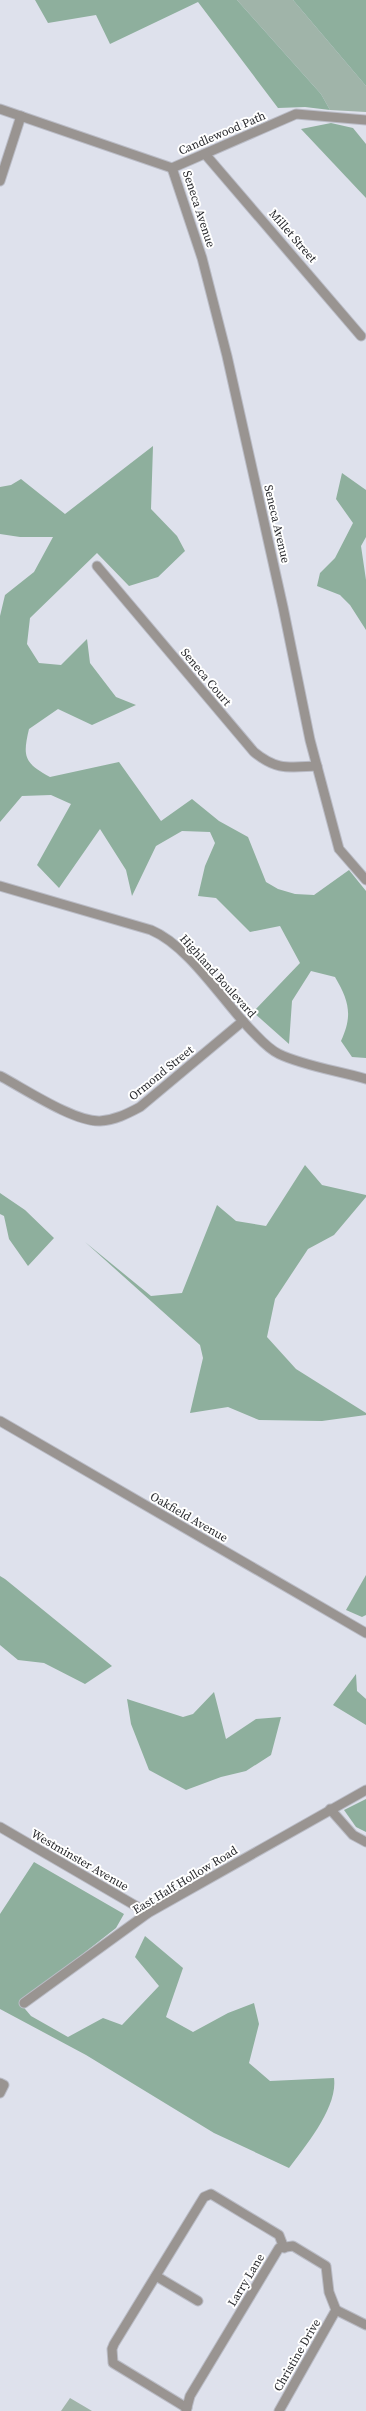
<svg xmlns="http://www.w3.org/2000/svg" width="366" height="2411" font-family="'Source Serif 4',serif">
	<style>
		.green { fill: #a0b4a9 }
		.forest { fill: #8eaf9d }
		.lines { fill: none; stroke-linecap: round; stroke-linejoin: round }
		.minor-casing { stroke: #babcc6; stroke-width: 11 }
		.minor { stroke: #999491; stroke-width: 9 }
		.labels { text-anchor: middle; stroke-width: 4; stroke-linejoin: round; paint-order: stroke }
		.street-label { font-size: 12px; fill: #292a2e; stroke: #fff }
	</style>
	<rect width="100%" height="100%" fill="#dee1ec"/>
	<g class="green">
		<path d="M237,0H293L366,86V112L330,110L321,94Z"/>
		<path d="M70,2398L92,2411H61Z"/>
	</g>
	<g class="forest">
		<path d="M35,0H237L321,94L330,110L305,107L278,108L198,2L110,44L96,15L48,23Z"/>
		<path d="M293,0H366V86Z"/>
		<path d="M331,123L353,128L366,144V198L301,129Z"/>
		<path d="M153,446L151,509L177,536L185,551L158,577L129,586L97,553L30,618L27,644L39,663L61,665L87,639L90,663L116,697L136,705L92,725L58,709L29,729C22,758 25,763 50,777L119,762L161,821L192,799L219,821L248,837L266,882L278,889L295,894L314,895L349,870L366,891V1058L352,1057L341,1041C353,1015 349,1001 335,977L311,971L292,1001L289,1044L253,1012L300,963L280,926L250,932L216,898L198,896L205,866L215,843L210,832L182,831L156,846L132,896L126,870L100,829L59,888L37,865L71,804L51,795L22,796L0,822V616L5,595L34,572L53,537H20L0,534V487L11,485L21,479L65,514Z"/>
		<path d="M342,473L366,490V537L361,546L366,580V630L350,605L340,595L317,586L320,573L335,558L353,523L336,499Z"/>
		<path d="M305,1165L322,1185L366,1195V1197L334,1235L308,1249L275,1299L267,1337L296,1369L366,1413V1415L322,1421L259,1420L228,1407L190,1413L203,1358L200,1345L85,1242L151,1296L182,1293L217,1205L236,1221L266,1226Z"/>
		<path d="M0,1193L25,1210L54,1238L28,1266L9,1239L4,1216L0,1214Z"/>
		<path d="M366,1575V1615L362,1617L346,1610Z"/>
		<path d="M0,1576L5,1579L112,1666L85,1684L44,1663L18,1660L0,1645Z"/>
		<path d="M356,1674L357,1691L366,1699V1725L333,1705Z"/>
		<path d="M214,1692L226,1739L256,1719L281,1717L271,1755L246,1771L221,1777L186,1790L149,1770L131,1724L127,1699L183,1717L193,1714Z"/>
		<path d="M366,1799V1832L356,1827L344,1810Z"/>
		<path d="M34,1862L124,1914L116,1928L20,2003L31,2016L68,2037L103,2018L122,2025L159,1986L135,1957L145,1936L183,1968L166,2017L193,2032L228,2013L254,2003L259,2024L249,2063L270,2081L334,2078C338,2107 306,2145 289,2168L214,2133L86,2055L0,2009V1914Z"/>
	</g>
	<g class="lines">
		<defs>
			<g id="minor">
				<path d="M0,109L172,168L296,114L366,120"/>
				<path d="M205,154L361,336"/>
				<path d="M172,168L202,258L227,356L283,607L310,740L339,849L366,880"/>
				<path d="M0,181L21,116"/>
				<path d="M97,566L254,752C277,771 289,767 317,766"/>
				<path d="M0,886L151,930C189,946 222,1000 251,1030C259,1038 268,1049 279,1054C304,1066 339,1071 366,1079"/>
				<path d="M0,1076C25,1089 74,1122 100,1121C115,1120 127,1114 140,1107L243,1021"/>
				<path d="M0,1421L366,1633"/>
				<path d="M330,1809L353,1835L366,1842"/>
				<path d="M0,1827L148,1913"/>
				<path d="M24,2003L148,1913L366,1790"/>
				<path d="M0,2083L4,2085L0,2093"/>
				<path d="M156,2276L198,2301"/>
				<path d="M336,2310L366,2325"/>
				<path d="M187,2408L113,2363L112,2349L114,2344L204,2197L211,2194L279,2235L284,2248"/>
				<path d="M186,2411L190,2396L279,2248L293,2246L326,2266L329,2292L336,2310"/>
				<path d="M279,2411L336,2310"/>
			</g>
		</defs>
		<use href="#minor" class="minor-casing"/>
		<use href="#minor" class="minor"/>
	</g>
	<g class="labels">
		<g class="street-label">
			<text transform="translate(222 133) rotate(-23)" y="4">Candlewood Path</text>
			<text transform="translate(199 209) rotate(72)" y="4">Seneca Avenue</text>
			<text transform="translate(293 236) rotate(49)" y="4">Millet Street</text>
			<text transform="translate(277 524) rotate(77)" y="4">Seneca Avenue</text>
			<text transform="translate(206 677) rotate(50)" y="4">Seneca Court</text>
			<text transform="translate(218 976) rotate(48)" y="4">Highland Boulevard</text>
			<text transform="translate(161 1073) rotate(-39)" y="4">Ormond Street</text>
			<text transform="translate(189 1517) rotate(30)" y="4">Oakfield Avenue</text>
			<text transform="translate(80 1860) rotate(30)" y="4">Westminster Avenue</text>
			<text transform="translate(185 1880) rotate(-31)" y="4">East Half Hollow Road</text>
			<text transform="translate(246 2280) rotate(-59)" y="4">Larry Lane</text>
			<text transform="translate(297 2355) rotate(-60)" y="4">Christine Drive</text>
		</g>
	</g>
</svg>
